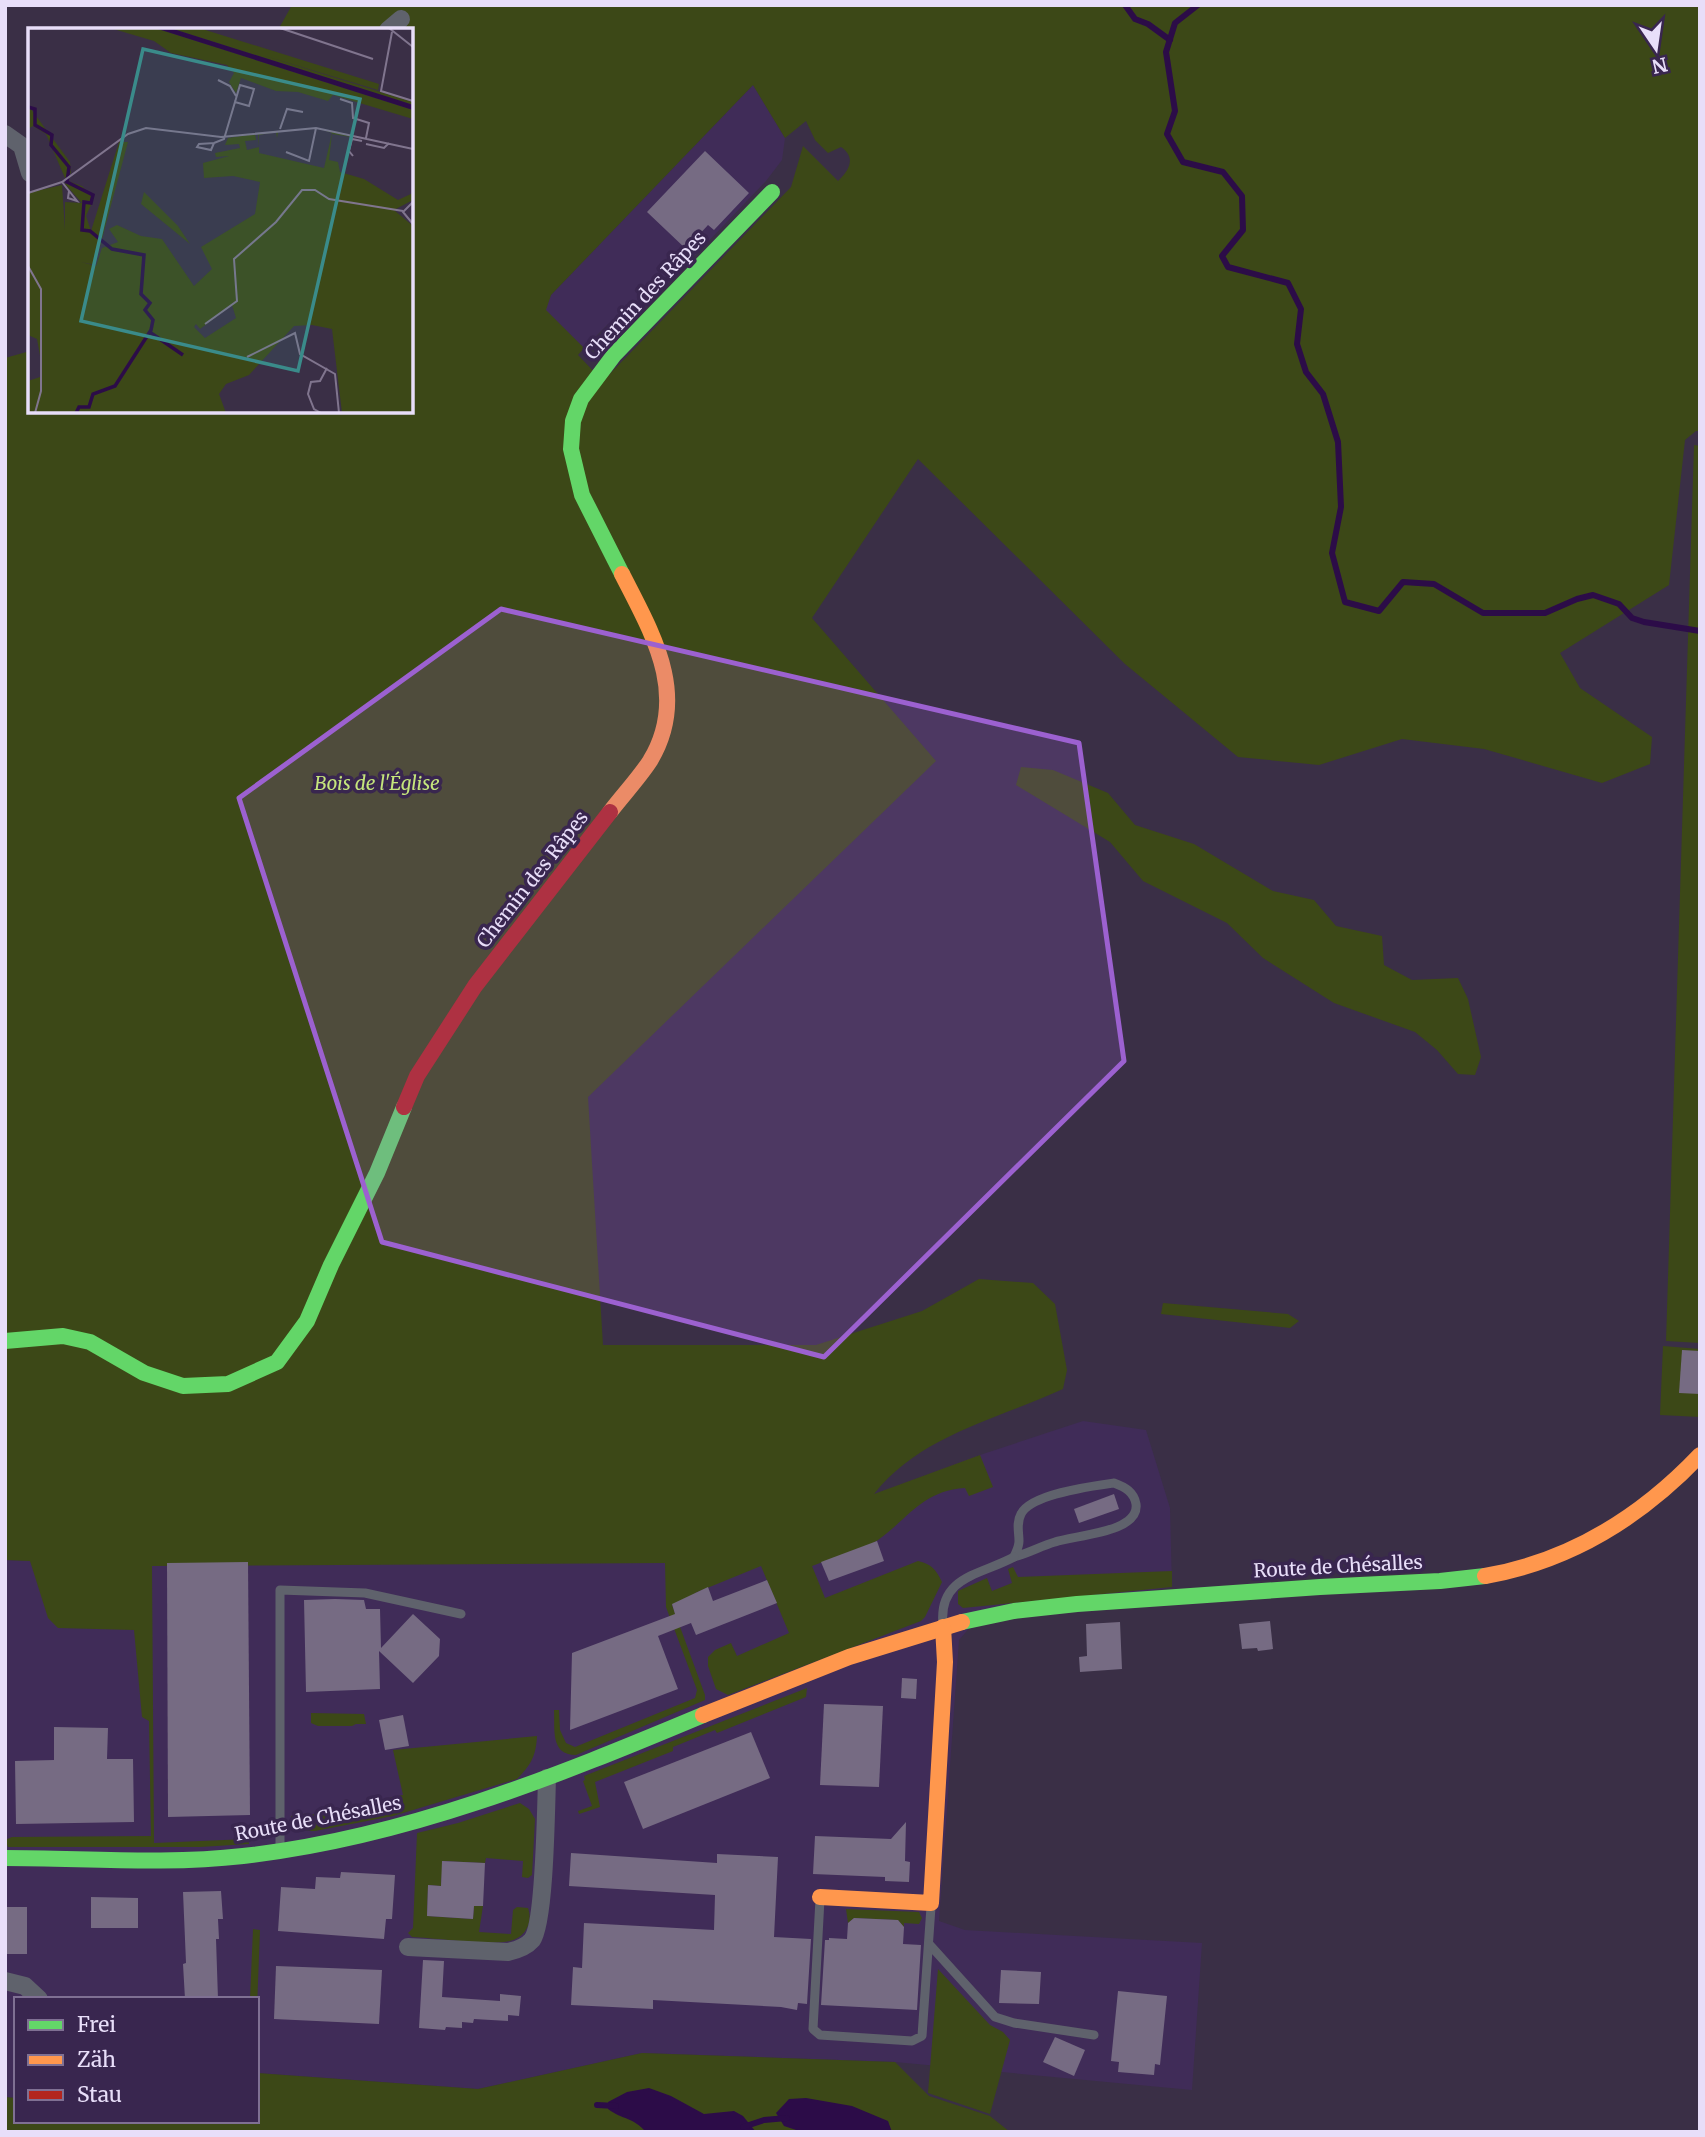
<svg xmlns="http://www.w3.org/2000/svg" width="1705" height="2137" font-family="Merriweather,serif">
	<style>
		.built { fill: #402c58 }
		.green { fill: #3c4817; fill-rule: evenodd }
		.water { fill: #2c0c48 }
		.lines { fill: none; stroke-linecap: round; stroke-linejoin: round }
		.stream { stroke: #2c0c48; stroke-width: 6 }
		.building { fill: #766b83 }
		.lane { stroke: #5f626c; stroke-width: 9 }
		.street { stroke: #5f626c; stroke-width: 18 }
		.fast { stroke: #63d668; stroke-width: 16 }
		.slow { stroke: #ff974d; stroke-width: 16 }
		.jam { stroke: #b3261e; stroke-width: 16 }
		.marked { fill: #9c61d0; fill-opacity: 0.2; stroke: #9c61d0; stroke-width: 5; stroke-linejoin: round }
		.labels { text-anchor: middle; stroke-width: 7; stroke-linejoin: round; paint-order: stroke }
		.street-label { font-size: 19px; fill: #e8def9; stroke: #39264f }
		.park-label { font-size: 19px; font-style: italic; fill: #c5e67c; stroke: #39264f }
		.inset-river { fill: none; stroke: #2c0c48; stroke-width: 3.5 }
		.inset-road { fill: none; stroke: #80758e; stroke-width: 2 }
		.view { fill: #3a8b8a; fill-opacity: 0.15; stroke: #3a8b8a; stroke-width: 3.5 }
		.inset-edge { fill: none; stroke: #e8def9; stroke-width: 3.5 }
	</style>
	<rect width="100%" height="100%" fill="#3a2f46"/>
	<g class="built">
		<path d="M753,85L785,138L782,160L766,181L624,330L617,331L608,324L584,348L545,310L551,295Z"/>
		<path d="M1083,1421L1146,1430L1170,1508L1172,1587L978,1618L959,1640L939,1921L965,1930L1202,1943L1192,2090L895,2062L642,2053L478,2089L257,2073V1999H16V2098L5,2097V1560L152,1566L873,1495L980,1455Z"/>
	</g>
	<g class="green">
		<path d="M292,5H1700V431H1696L1685,440L1669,585L1560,653L1580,688L1652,737L1650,764L1602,783L1484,749L1402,739L1319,765L1238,757L1125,664L918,459L812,618L936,761L588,1097L603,1345H816L922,1311L979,1279L1033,1283L1055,1304L1067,1370L1063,1389C998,1419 920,1435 874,1494L980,1455L993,1487L969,1496L965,1488C922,1491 910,1517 878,1540C864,1550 830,1559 812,1566L825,1598L918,1561C931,1564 936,1569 942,1582L925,1617L921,1621L728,1695L716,1689L708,1666V1657L715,1650L731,1643L737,1656L789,1633L761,1566L695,1593V1595L672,1605L705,1695V1700L576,1755C550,1755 555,1729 554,1710H559L560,1730L566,1743L575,1747L695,1698L697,1690L666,1607L665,1563L152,1566L154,1843L248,1839L249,1844L200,1847H8L5,1840L12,1837L151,1836L149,1721L142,1717L134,1630L58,1628L48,1618L30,1561L5,1560V358L30,351V411H411V30H278ZM753,85L785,138L806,121L815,140L828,153L841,147C856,157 850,170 838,181L803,146L791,187L603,381L578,355L584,348L546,310L551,295Z"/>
		<path d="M1694,445L1700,446V1343L1666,1341Z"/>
		<path d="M1021,767L1053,770L1108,793L1135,825L1194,844L1273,891L1314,900L1336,926L1382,936L1384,965L1412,980L1458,978L1468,999L1481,1057L1475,1075L1458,1074L1437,1050L1415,1032L1334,1003L1263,958L1227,923L1143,881L1110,842L1016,785Z"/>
		<path d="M1163,1303L1288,1314L1299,1321L1290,1328L1161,1314Z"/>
		<path d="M1663,1346L1700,1349V1417L1660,1415Z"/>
		<path d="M1013,1567L1018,1577L1172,1571V1587L963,1608L958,1604V1591L987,1578L992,1591L1012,1583L1008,1569Z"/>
		<path d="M807,1688L806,1697L717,1733L715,1730L673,1747V1751L595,1782L600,1807L579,1814L578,1811L592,1806L583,1781L585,1780L584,1776Z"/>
		<path d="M311,1713L364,1714L366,1724H356L352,1726H318L311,1723Z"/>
		<path d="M537,1736C536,1756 531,1765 517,1779L393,1816L315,1831C302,1831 295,1829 291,1816L310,1813V1815L403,1795L393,1750Z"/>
		<path d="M520,1803L529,1809L535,1819L532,1875L528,1878L522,1877L523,1861L486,1858L485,1863L443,1861L441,1886L428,1885L427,1916L473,1919L474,1906H483L479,1932L511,1934L513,1910L517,1907L528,1908C533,1922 526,1937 510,1941C487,1946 437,1938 412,1937L408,1933L413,1928L417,1833L458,1823Z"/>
		<path d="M846,1909L919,1912L922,1918L919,1924L904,1923V1927L898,1920L854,1918L848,1923Z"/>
		<path d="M253,1929L260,1930L257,2008V1999H250Z"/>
		<path d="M938,1969L990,2025L1003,2032L1010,2040L990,2114L928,2093Z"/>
		<path d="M642,2053L895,2062L929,2096L990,2116L1010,2132H5V2097L16,2098V2121H257V2073L478,2089Z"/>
	</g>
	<g class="water">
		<path d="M649,2088L671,2096L704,2114L734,2111L743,2116L756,2132H646C633,2117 623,2120 608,2109V2102L627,2092Z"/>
		<path d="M806,2098L852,2106L888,2121L892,2132H802L784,2126L776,2113L789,2099Z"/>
	</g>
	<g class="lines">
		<g class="stream">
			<path d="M1125,5L1135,19L1148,24L1170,40"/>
			<path d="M1198,5L1175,23L1166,52L1175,111L1167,134L1183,162L1223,172L1242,196L1243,230L1222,256L1228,267L1288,283L1301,309L1297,344L1306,372L1323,394L1338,442L1341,507L1332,553L1345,602L1379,611L1403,582L1434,584L1483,613H1545L1577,599L1593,595L1619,604L1632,618L1644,622L1700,631"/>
			<path d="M597,2105L616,2106"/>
			<path d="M743,2127L764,2120L787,2118"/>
		</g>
	</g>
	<g class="building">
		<path d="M705,151L749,193L714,230L708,225L686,249L647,212Z"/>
		<path d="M1682,1350L1700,1351V1394L1679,1393Z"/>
		<path d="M1114,1494L1119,1509L1079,1523L1074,1509Z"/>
		<path d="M877,1541L884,1561L829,1581L821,1562Z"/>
		<path d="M248,1562L250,1815L168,1817L167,1563Z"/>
		<path d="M767,1580L777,1603L696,1635L691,1623L658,1636L678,1689L570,1730L572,1653L675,1614L672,1604L708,1587L713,1601Z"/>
		<path d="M335,1599L364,1600L366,1609H380L381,1648L413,1614L440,1639L439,1656L413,1683L379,1651L380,1689L306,1692L304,1600Z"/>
		<path d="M1270,1621L1273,1649L1258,1651L1257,1648L1242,1649L1239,1624Z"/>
		<path d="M1120,1622L1122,1669L1080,1672L1079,1657L1087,1656L1086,1624Z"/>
		<path d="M902,1678L917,1679L916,1699L901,1698Z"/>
		<path d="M824,1704L883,1706L879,1787L820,1785Z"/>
		<path d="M403,1715L409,1746L385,1750L379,1720Z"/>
		<path d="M54,1727L108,1728L107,1759H133L134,1822L16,1824L15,1761L54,1760Z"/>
		<path d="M751,1732L770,1778L643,1829L624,1782Z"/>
		<path d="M906,1822L905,1861L910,1862L909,1882L885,1881V1877L813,1874L815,1836L891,1839Z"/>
		<path d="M571,1853L717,1863V1854L778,1857L774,1937L811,1939L807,2004L798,2003L797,2010L781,2007L653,2000V2009L571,2005L573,1967L582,1968L584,1923L714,1930L715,1895L569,1886Z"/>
		<path d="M442,1861L485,1863L483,1906H474L473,1919L427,1916L428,1885L441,1886Z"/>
		<path d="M341,1872L395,1875L392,1919H386L384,1939L278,1931L281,1887L315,1889L316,1877L340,1878Z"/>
		<path d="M221,1891L223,1919H218L219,1939H216L218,1999H185L183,1964L186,1963L183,1892Z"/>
		<path d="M91,1897L138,1898V1928H91Z"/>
		<rect x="5" y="1907" width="22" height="47"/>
		<path d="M854,1918L898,1920L904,1927L903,1944L921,1945L917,2010L821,2005L825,1940H829V1938L847,1939L848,1923Z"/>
		<path d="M423,1960L444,1961L442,1997L500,2001V1994L521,1996L519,2016L508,2015V2021L474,2019L473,2023L462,2022V2028L446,2027L445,2030L419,2028Z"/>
		<path d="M276,1966L382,1970L379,2024L274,2019Z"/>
		<path d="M1001,1970L1041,1972L1039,2004L999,2003Z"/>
		<path d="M1118,1991L1167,1996L1160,2065L1155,2064L1154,2075L1118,2072L1119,2062L1111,2061Z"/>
		<path d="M1055,2037L1085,2050L1074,2076L1043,2062Z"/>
	</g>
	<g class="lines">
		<g class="lane">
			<path d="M1114,1483C1125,1487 1134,1492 1136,1504C1140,1533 1074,1535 1055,1542C1041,1546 1029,1553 1014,1557C1016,1552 1019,1547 1019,1541C1019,1532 1016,1523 1021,1514C1031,1494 1093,1486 1114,1483Z"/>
			<path d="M943,1625C938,1576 981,1575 1014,1557"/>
			<path d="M280,1846V1590L365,1593L461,1614"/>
			<path d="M820,1899L813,2029L820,2035L912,2041L922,2036L931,1907"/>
			<path d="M929,1944L995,2017L1014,2023L1094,2035"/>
		</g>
		<g class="street">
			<path d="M388,30L401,19"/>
			<path d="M5,134L22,146L30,173"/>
			<path d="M408,1947L508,1952C517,1950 526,1947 532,1940C545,1923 546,1806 547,1778"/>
			<path d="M5,1981L25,1986L39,1999"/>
		</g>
		<g class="fast">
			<path d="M622,574L582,495L571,449L573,421L581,399L614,355L772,192"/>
			<path d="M5,1341L63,1336L90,1342L144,1373L183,1386L228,1384L277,1362L307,1321L331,1265L377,1173L404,1107"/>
			<path d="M962,1622L1014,1611L1077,1604L1320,1587L1440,1581L1485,1576"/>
			<path d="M5,1858C84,1858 165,1865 243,1856C404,1838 555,1777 703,1715"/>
		</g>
		<g class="slow">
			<path d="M610,812C623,795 639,778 650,761C690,695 652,633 622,574"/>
			<path d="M1485,1576C1571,1561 1641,1517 1700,1455"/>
			<path d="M703,1715L849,1657L962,1622"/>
			<path d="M820,1897L931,1903L945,1662L943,1627"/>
		</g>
		<path class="jam" d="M404,1107L417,1076L475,986L610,812"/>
	</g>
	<path class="marked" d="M501,609L1079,743L1124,1061L824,1357L382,1242L239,798Z"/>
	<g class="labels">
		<g class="street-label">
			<text transform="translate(645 295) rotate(-47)" y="7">Chemin des Râpes</text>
			<text transform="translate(532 879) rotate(-52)" y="7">Chemin des Râpes</text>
			<text transform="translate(1338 1566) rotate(-3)" y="7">Route de Chésalles</text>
			<text transform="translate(318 1818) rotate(-11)" y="7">Route de Chésalles</text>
		</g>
		<g class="park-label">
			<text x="377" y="790">Bois de l'Église</text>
		</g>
	</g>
	<g transform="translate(28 28)">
		<rect width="385" height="385" fill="#3a2f46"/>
		<path d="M82,0H127L385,82V91L305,67L300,73L270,64L248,63L213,50L208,65L201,54L206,45L199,37L143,25L126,13ZM142,0H171L351,56L350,62L234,27L385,74V77ZM0,77L42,134L43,145L37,150L18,106L5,98L0,101ZM292,101L322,108L323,109L304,106L301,132L310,134L312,144L336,151L370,172L385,165V172L366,182L385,198V385H314L304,301L284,297L266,298L221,347L198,356L191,366L198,385H0V353L12,349L13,333L9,311L0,307V165L34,157L37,202V174L54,175L37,156L40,153L54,158L66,170L58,188L63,203L91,114H100L67,237L53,234L68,238L74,220L90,214L81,201L89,197L113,208L134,211L166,258L184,241L173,219L227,186L232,154L205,148L176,150L175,135L201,128L188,129L187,125L212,120L211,116L197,117L200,110L227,106L228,112L217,113L219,122L231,119L230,106L248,103L250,105L249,110L248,104L231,107V125L296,140L304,105ZM204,277L208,290L177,310L166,299L168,296L172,301ZM116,164L150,198L162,216L113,176Z" fill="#3c4817" fill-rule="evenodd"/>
		<path d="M127,0H142L373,73L385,77V82Z" fill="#2c0c48"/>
		<path class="inset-river" d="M0,79L7,81V97L24,107L23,117L41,139L39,154L65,167L63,175L56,174L54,202L62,203L84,221L116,227L113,266L122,275L117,282L125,292L123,302L87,358L65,366L61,379H51L48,385M123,305L155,327"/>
		<path class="inset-road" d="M252,0L345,31M361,0L385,19M364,4L353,63L385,73M190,52L202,58L208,68M312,71L324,75L325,90L341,95L338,110M252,101L259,81L275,84M186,115L196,111L207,74L221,78L226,61L212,57L207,74M186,115L183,122L169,119L171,116ZM338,116L356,120L361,115M258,124L281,133L288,100M325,128L321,123L324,111L334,113M34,154L49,173L40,170L41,163M0,165L34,154L100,106L118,100L193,109L288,100L385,121M385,174L375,184L385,196M0,238L13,261V363L7,385M177,296L209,273L206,231L248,194L274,162H287L301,171L375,183M219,329L267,305L272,326L307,346L311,385M293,385L286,381L280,366L283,354L292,353L299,340"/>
		<path class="view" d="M115,21L332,71L270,343L53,293Z"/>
		<rect width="385" height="385" class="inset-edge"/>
	</g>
	<rect width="1705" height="2137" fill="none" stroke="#e8def9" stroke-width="14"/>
	<rect x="14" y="1997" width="245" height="126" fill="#39264f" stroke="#7f7093" stroke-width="2"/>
	<rect x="28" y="2020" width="35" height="10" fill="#63d668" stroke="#7f7093" stroke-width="2"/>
	<text x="77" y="2032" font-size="21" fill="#e8def9">Frei</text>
	<rect x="28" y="2055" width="35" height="10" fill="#ff974d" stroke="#7f7093" stroke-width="2"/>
	<text x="77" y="2067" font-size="21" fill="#e8def9">Zäh</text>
	<rect x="28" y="2090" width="35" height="10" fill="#b3261e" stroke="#7f7093" stroke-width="2"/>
	<text x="77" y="2102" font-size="21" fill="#e8def9">Stau</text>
	<g transform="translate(1656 49) rotate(167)" stroke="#39264f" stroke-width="5" paint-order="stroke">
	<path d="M0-5L12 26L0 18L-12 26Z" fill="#e8def9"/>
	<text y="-10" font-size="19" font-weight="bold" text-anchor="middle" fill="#e8def9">N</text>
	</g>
</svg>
